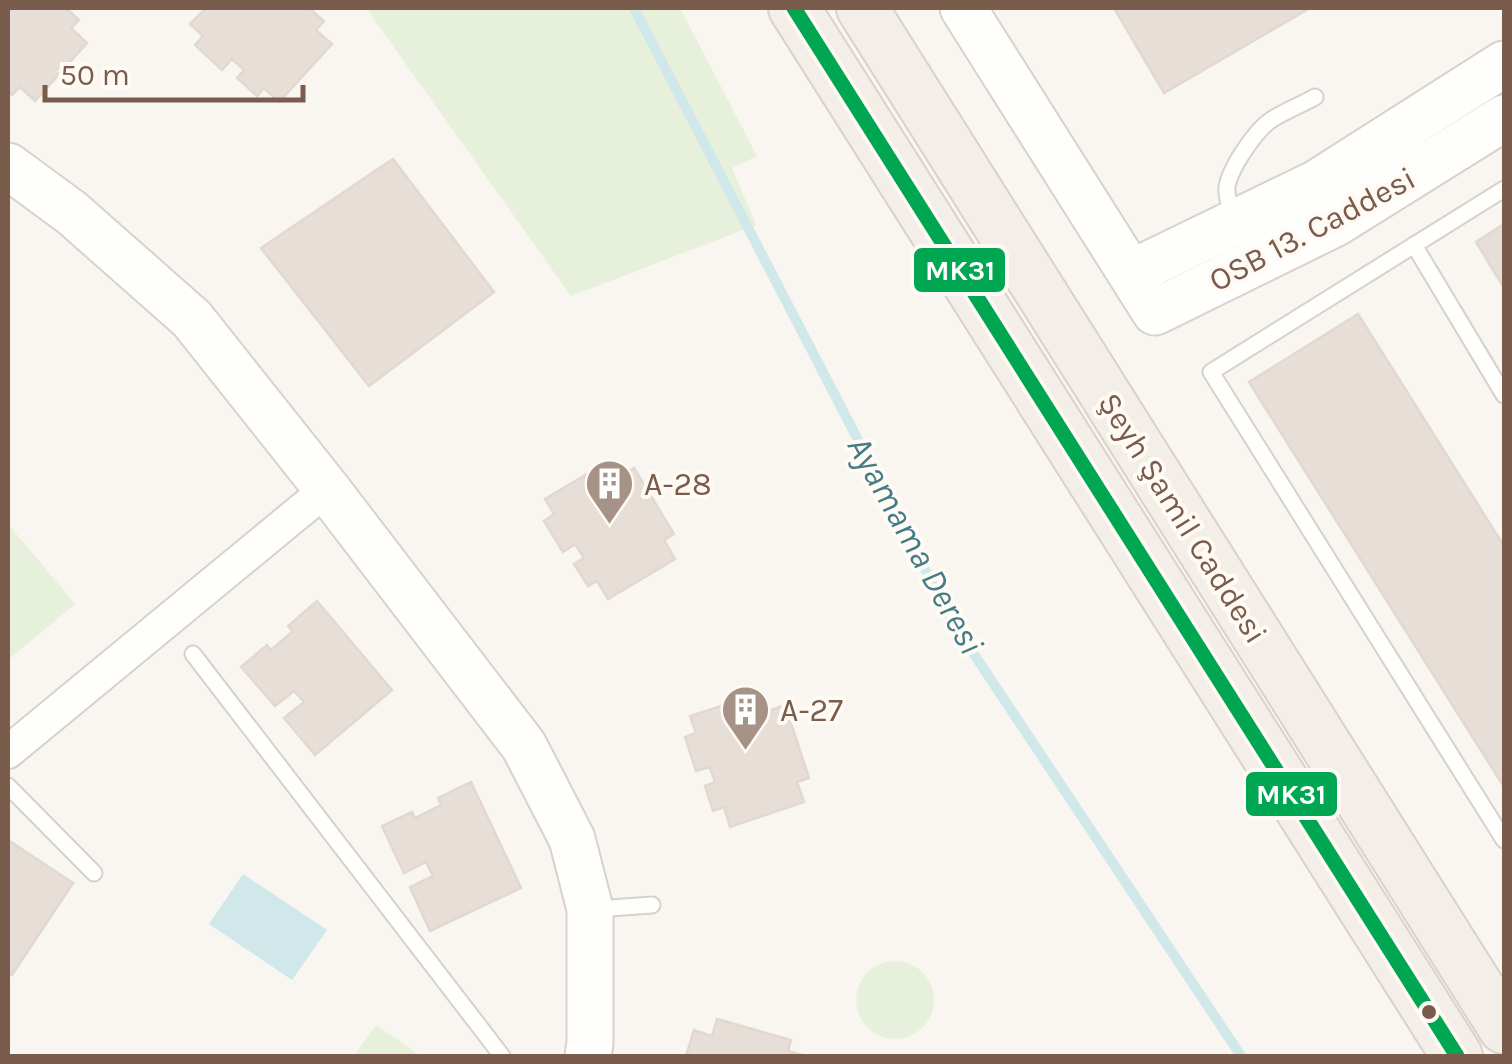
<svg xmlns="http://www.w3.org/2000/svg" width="1512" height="1064" font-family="Karla,sans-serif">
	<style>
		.green { fill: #e7f0db }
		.water { fill: #d0e8ea }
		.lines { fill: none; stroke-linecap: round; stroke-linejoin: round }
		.stream { stroke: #d0e8ea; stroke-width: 10 }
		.building { fill: #e6ded7; stroke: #e2d8d2; stroke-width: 2.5 }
		.lane-casing { stroke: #d7d1cb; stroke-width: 19 }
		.street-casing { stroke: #d7d1cb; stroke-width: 36 }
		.secondary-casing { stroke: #d9d2cb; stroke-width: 49 }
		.primary-casing { stroke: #dad1cc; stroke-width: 54 }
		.lane { stroke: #fefefd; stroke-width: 15 }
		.street { stroke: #fefefd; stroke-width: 32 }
		.secondary { stroke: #fefefd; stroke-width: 45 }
		.primary { stroke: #f3eee8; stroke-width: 50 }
		.bus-1-casing { stroke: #fffaf3; stroke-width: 22 }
		.bus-1 { stroke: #00a651; stroke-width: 15 }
		.bus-dot { fill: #7a5c4d; stroke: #fffaf3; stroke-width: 4 }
		.labels { text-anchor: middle; stroke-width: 8; stroke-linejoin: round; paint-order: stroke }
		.street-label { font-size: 32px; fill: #7a5c4d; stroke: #fffaf3 }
		.poi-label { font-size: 32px; fill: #7a5c4d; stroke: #fffaf3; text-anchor: start }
		.water-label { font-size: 35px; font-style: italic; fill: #437c86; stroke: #fffaf3 }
		.line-badge { stroke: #fffaf3; stroke-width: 4 }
		.badge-label { font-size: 28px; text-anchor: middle; font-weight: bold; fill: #fff }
	</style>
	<rect width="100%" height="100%" fill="#f9f5f0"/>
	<g class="green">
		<path d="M366,8H680L757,156L732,168L756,225L571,296Z"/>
		<path d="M8,524L75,604L8,660Z"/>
		<circle cx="895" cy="1000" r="39"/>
		<path d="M376,1025L421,1056H354Z"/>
	</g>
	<path class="water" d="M243,874L327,930L292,980L209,924Z"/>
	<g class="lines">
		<path class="stream" d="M634,8L952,621L1241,1056"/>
	</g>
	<g class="building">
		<path d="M8,8H66L79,20L71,28L87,43L35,101L20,87L12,95L8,90Z"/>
		<path d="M206,8H309L324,21L316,30L332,44L279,102L264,88L257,96L237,78L244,70L232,59L222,70L195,45L203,36L190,24Z"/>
		<path d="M1114,8H1310L1164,93Z"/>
		<path d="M393,159L494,292L369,386L261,248Z"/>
		<path d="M1504,224V288L1476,242Z"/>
		<path d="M1358,314L1504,546V787L1249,382Z"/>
		<path d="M609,461L619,477L634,468L674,534L664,540L675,559L608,599L597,581L588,586L574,564L584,558L575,544L563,552L544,521L554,514L545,499Z"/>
		<path d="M317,601L392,690L315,755L284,718L304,702L294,691L275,706L241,667L267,645L271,650L293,631L288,626Z"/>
		<path d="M762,693L768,711L785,705L809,778L797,782L804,802L730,827L724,807L713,811L705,786L715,782L710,767L696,771L685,737L696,733L690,716Z"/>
		<path d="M471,782L521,888L430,931L410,887L433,876L426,862L404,873L382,826L412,812L415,818L441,805L438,798Z"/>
		<path d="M8,840L73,883L12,975L8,972Z"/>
		<path d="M717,1019L791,1040L788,1051L806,1056H686L694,1030L712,1036Z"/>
	</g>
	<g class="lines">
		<defs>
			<g id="lane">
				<path d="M1504,189L1211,372L1504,840"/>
				<path d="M1235,219C1231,209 1226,198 1227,187C1230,168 1255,131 1271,120C1285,111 1301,105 1315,97"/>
				<path d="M1414,245L1504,395"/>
				<path d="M193,654L502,1056"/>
				<path d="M8,786L94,873"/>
				<path d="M596,909L652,905"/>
			</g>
			<path id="street" d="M8,752L327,489"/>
			<g id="secondary">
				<path d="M963,8L1155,312L1336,223L1504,118"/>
				<path d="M8,166L72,213L192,319L327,489L524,746L572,839L590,909V1043L588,1056"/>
				<path d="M1131,273L1317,183L1504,64"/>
			</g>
			<g id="primary">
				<path d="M794,8L1457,1056"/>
				<path d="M862,8L1504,1028"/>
			</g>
		</defs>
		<use href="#lane" class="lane-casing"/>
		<use href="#street" class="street-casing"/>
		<use href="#secondary" class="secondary-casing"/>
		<use href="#primary" class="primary-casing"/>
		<use href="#lane" class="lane"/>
		<use href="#street" class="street"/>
		<use href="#secondary" class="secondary"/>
		<use href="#primary" class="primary"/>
		<defs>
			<path id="bus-1" d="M794,8L1457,1056"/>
		</defs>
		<use href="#bus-1" class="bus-1-casing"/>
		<use href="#bus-1" class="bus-1"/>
	</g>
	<defs>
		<symbol id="building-pin" viewBox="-11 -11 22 30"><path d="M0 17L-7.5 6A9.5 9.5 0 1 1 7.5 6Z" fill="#a69286" stroke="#fffaf3"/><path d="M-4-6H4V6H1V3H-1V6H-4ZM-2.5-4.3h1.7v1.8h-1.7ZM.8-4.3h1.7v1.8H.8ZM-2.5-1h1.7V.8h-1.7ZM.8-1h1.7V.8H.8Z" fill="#fff"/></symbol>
	</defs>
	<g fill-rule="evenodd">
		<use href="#building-pin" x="582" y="456" width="55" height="75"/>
		<use href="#building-pin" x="718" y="682" width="55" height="75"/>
	</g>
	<circle class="bus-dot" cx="1429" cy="1012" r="9"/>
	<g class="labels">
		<g class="street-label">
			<text transform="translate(1312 229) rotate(-28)" y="11">OSB 13. Caddesi</text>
			<text transform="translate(1183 518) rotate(58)" y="11">Şeyh Şamil Caddesi</text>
		</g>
		<g class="poi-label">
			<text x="644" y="495">A-28</text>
			<text x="780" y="721">A-27</text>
		</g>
		<g class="water-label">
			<text transform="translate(916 545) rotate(61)" y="12">Ayamama Deresi</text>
		</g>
	</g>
	<g class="line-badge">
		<rect x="912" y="246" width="95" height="48" rx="10" fill="#00a651"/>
		<rect x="1244" y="770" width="95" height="48" rx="10" fill="#00a651"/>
	</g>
	<g class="badge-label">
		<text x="960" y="280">MK31</text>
		<text x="1291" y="804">MK31</text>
	</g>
	<rect width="1512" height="1064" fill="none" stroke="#7a5c4d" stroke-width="20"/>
	<path d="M45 85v15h258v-15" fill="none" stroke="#7a5c4d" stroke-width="5"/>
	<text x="60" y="85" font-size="30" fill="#7a5c4d" stroke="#fffaf3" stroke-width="8" paint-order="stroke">50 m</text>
</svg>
